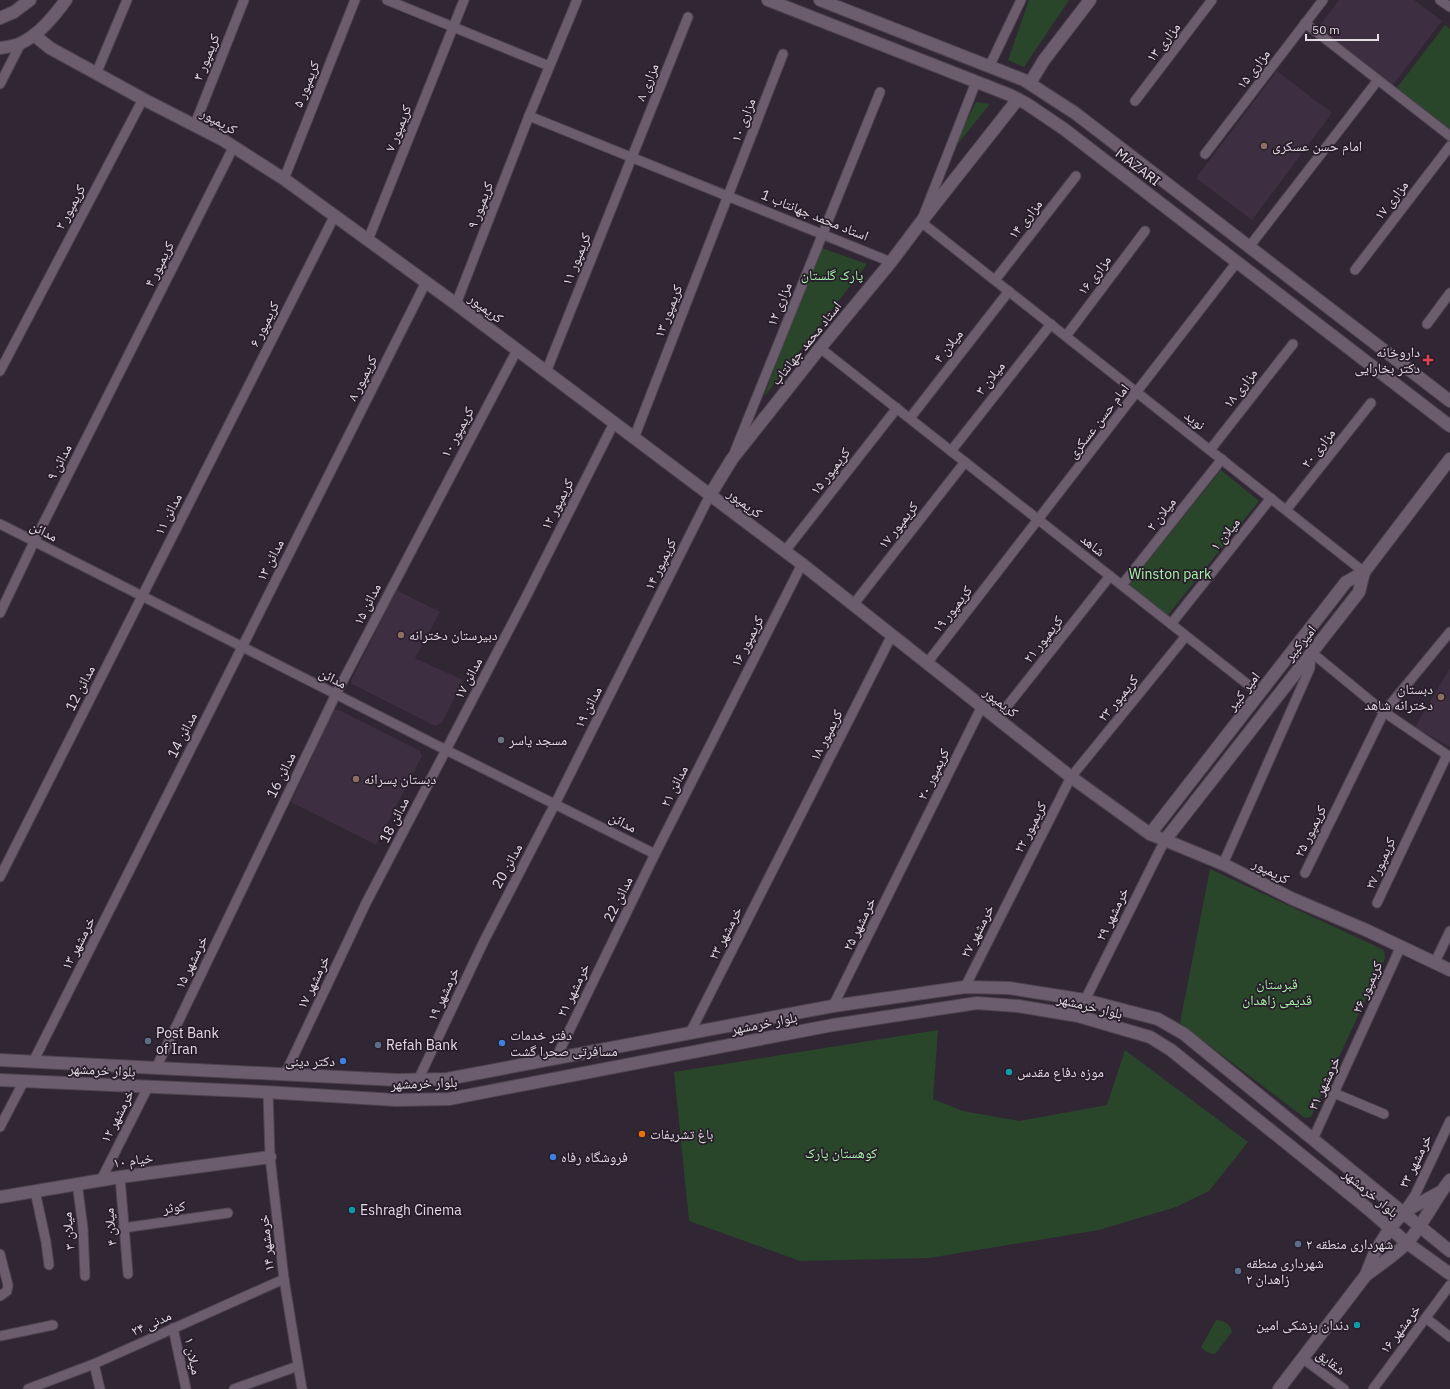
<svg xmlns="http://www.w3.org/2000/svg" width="1450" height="1389" font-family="'IBM Plex Sans','Noto Naskh Arabic',sans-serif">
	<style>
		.built { fill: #3d2e41 }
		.green { fill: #29462a }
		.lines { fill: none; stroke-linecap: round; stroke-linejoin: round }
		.street-casing { stroke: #4e434f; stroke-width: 11 }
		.secondary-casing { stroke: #4e434f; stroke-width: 14 }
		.street { stroke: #6b5d6d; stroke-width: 9 }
		.secondary { stroke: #6b5d6d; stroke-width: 12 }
		.education-dot { fill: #8d6e63; stroke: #271c29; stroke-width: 1.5 }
		.health-dot { fill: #e0444e; stroke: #271c29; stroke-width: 1.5 }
		.worship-dot { fill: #6b7280; stroke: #271c29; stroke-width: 1.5 }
		.service-dot { fill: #5c6f8a; stroke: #271c29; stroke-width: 1.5 }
		.shop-dot { fill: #3f7fe0; stroke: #271c29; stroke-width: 1.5 }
		.culture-dot { fill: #0f9aa8; stroke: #271c29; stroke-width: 1.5 }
		.food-dot { fill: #e8710a; stroke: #271c29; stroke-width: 1.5 }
		.labels { text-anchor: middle; stroke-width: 3.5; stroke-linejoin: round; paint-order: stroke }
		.street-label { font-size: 14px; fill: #e3dbe4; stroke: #271c29 }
		.poi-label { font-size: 14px; fill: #e3dbe4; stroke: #271c29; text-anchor: start }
		.park-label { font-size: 14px; fill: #a8f5a9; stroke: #271c29 }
	</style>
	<rect width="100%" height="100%" fill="#312633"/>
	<g class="built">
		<path d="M1339,0H1414L1442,21L1392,86L1317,29Z"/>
		<path d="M1277,71L1332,113L1252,220L1196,178Z"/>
		<path d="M396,590L440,612L415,658L463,680L442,723L435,726L352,684L351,681Z"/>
		<path d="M1450,668V747L1415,727Z"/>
		<path d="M334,710H339L420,751L422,756L376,845L291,802Z"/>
	</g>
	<g class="green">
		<path d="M1029,0H1069L1024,67L1008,60Z"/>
		<path d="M1445,25L1450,29V130L1396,89Z"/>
		<path d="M976,102L990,104L952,151Z"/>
		<path d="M819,247L867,264L764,397Z"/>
		<path d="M1221,470L1259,501L1168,615L1129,585Z"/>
		<path d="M1210,869L1384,950L1385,958L1311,1117L1305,1118L1180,1023Z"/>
		<path d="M938,1030L933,1099L963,1111L1019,1121L1107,1105L1125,1050L1248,1142L1209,1191L1176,1207L1099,1230L929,1258L800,1261L689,1221L674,1072Z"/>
		<path d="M1216,1320C1224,1320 1230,1324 1232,1332L1215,1354C1210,1354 1204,1351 1201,1347Z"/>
	</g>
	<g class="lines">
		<defs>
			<g id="street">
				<path d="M387,0L549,66"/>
				<path d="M1440,0L1450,7"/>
				<path d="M1305,23L1450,136"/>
				<path d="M990,65L1021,0"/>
				<path d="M96,74L127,0"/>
				<path d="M976,82L921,222L1364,572"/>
				<path d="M0,84L21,43"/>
				<path d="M1135,101L1212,0"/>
				<path d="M529,116L891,262"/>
				<path d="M195,124L244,0"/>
				<path d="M1205,154L1323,0"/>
				<path d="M284,179L355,0"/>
				<path d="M368,240L464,0"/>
				<path d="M1249,247L1378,80"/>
				<path d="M1355,270L1450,146"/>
				<path d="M995,280L1076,176"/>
				<path d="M456,304L529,116L577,0"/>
				<path d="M1427,324L1450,293"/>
				<path d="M1066,336L1145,231"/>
				<path d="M820,348L1260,694"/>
				<path d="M0,371L143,99"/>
				<path d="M546,372L688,17"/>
				<path d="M910,418L1009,291"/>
				<path d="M634,438L783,54"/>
				<path d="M1210,450L1293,344"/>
				<path d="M735,451L880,92"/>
				<path d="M951,451L1051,324"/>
				<path d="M1286,510L1371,403"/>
				<path d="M0,524L446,750L655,854"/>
				<path d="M785,551L897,408"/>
				<path d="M1122,585L1222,459"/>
				<path d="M853,605L965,462"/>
				<path d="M0,613L34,542L234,146"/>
				<path d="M1171,624L1271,498"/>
				<path d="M1311,652L1384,712L1450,757"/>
				<path d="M927,663L1237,262"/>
				<path d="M997,719L1110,576"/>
				<path d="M1223,864L1310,668L1311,652"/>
				<path d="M1305,873L1384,712L1450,632"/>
				<path d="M0,877L335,215"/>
				<path d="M1377,903L1447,755"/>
				<path d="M1435,962L1450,931"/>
				<path d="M965,987L1071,777L1186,636"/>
				<path d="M1085,1000L1165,840"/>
				<path d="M833,1006L982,706"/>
				<path d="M690,1033L892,635"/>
				<path d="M556,1058L655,854L802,564"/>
				<path d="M33,1062L426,282"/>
				<path d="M156,1068L336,694L517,350"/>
				<path d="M285,1074L366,903L526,597L614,423"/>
				<path d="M418,1080L484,941L555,804L710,495"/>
				<path d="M268,1092L270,1157L284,1279L302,1389"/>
				<path d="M1334,1093L1384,1114"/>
				<path d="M0,1127L24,1081"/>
				<path d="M1313,1139L1401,946"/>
				<path d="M120,1177L128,1274"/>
				<path d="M101,1180L148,1087"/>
				<path d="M77,1183L83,1228L85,1276"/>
				<path d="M35,1191L46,1242L49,1265"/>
				<path d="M1404,1211L1415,1195L1450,1121"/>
				<path d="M123,1228L228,1213"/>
				<path d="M0,1254L8,1285L7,1291L0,1296"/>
				<path d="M1426,1318L1450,1337"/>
				<path d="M173,1328L186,1389"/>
				<path d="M0,1336L53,1325"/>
				<path d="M1302,1358L1344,1389"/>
				<path d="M94,1364L100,1389"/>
				<path d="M28,1389L94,1364L284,1279"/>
				<path d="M234,1389L298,1366"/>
				<path d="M1373,1389L1450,1285"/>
			</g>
			<g id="secondary">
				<path d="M768,0L1010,95L1027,104L1064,129L1450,426"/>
				<path d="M820,0L1024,80L1075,113L1450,401"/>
				<path d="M0,18L14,12L30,0"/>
				<path d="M34,35L50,48L143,99L223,140L284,179L456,304L802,564L1071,777L1150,834L1223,864L1293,899L1366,930L1450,970"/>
				<path d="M0,48C7,47 15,46 21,43C40,34 54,16 66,0"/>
				<path d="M1030,83L1044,60L1090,0"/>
				<path d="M710,495L732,459L820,348L891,262L921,222L1018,99"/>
				<path d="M1150,834L1346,582L1364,572"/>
				<path d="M1165,840L1359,592L1364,572L1450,459"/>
				<path d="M0,1060L397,1080L447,1079L833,1006L965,987L1009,988L1085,1000L1158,1019L1184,1034L1450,1251"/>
				<path d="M0,1080L265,1092L396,1100L449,1099L833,1025L977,1003L1018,1006L1078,1016L1150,1037L1171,1050L1367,1208L1407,1243L1450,1274"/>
				<path d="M1440,1192L1404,1212L1390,1228L1375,1252L1366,1275C1380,1265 1396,1254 1408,1242C1424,1223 1435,1199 1450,1180"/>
				<path d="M0,1197L120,1177L270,1157"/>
				<path d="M1279,1389L1366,1275"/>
			</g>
		</defs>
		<use href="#street" class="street-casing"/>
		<use href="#secondary" class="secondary-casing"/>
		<use href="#street" class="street"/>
		<use href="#secondary" class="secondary"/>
	</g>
	<g class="education-dot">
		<circle cx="1264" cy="146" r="4"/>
		<circle cx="401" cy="635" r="4"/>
		<circle cx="1441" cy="697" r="4"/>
		<circle cx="356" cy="779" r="4"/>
	</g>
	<path class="health-dot" d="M1426 354h4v4h4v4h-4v4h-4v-4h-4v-4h4z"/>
	<circle class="worship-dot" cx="501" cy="740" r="4"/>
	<g class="service-dot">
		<circle cx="148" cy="1041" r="4"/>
		<circle cx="378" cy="1045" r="4"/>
		<circle cx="1298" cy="1244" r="4"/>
		<circle cx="1238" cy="1271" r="4"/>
	</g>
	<g class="shop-dot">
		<circle cx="502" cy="1043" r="4"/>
		<circle cx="343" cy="1061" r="4"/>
		<circle cx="553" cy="1157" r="4"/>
	</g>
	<g class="culture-dot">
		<circle cx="1009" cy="1072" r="4"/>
		<circle cx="352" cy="1210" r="4"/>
		<circle cx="1357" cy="1325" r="4"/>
	</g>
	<circle class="food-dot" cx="642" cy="1134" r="4"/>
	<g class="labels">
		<g class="street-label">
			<text transform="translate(1163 42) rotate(-52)" y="5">مزاری ۱۳</text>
			<text transform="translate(206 57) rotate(-68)" y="5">کریمپور ۳</text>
			<text transform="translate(1253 69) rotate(-53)" y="5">مزاری ۱۵</text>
			<text transform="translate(647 82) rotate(-68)" y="5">مزاری ۸</text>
			<text transform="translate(306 84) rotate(-68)" y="5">کریمپور ۵</text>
			<text transform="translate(743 120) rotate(-69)" y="5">مزاری ۱۰</text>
			<text transform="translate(219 121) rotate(29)" y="5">کریمپور</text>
			<text transform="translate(398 128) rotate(-68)" y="5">کریمپور ۷</text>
			<text transform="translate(1138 167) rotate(37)" y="5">MAZARI</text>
			<text transform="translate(1391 200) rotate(-52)" y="5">مزاری ۱۷</text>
			<text transform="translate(480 205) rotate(-69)" y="5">کریمپور ۹</text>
			<text transform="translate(70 207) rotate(-62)" y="5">کریمپور ۲</text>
			<text transform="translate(815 215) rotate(22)" y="5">استاد محمد جهانتاب 1</text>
			<text transform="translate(1025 219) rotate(-52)" y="5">مزاری ۱۴</text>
			<text transform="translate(576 259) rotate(-68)" y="5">کریمپور ۱۱</text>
			<text transform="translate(159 264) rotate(-63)" y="5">کریمپور ۴</text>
			<text transform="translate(1094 275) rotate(-53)" y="5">مزاری ۱۶</text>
			<text transform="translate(779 304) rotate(-68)" y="5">مزاری ۱۲</text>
			<text transform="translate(486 308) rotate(37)" y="5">کریمپور</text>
			<text transform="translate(668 311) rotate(-69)" y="5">کریمپور ۱۳</text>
			<text transform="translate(264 324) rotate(-63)" y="5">کریمپور ۶</text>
			<text transform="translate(806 343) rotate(-51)" y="5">استاد محمد جهانتاب</text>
			<text transform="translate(948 346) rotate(-52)" y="5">میلان ۴</text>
			<text transform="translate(362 378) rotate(-63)" y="5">کریمپور ۸</text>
			<text transform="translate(990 378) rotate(-52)" y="5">میلان ۳</text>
			<text transform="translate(1240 388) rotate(-52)" y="5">مزاری ۱۸</text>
			<text transform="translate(1195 420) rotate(38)" y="5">نوید</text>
			<text transform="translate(1098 421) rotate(-52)" y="5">امام حسن عسکری</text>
			<text transform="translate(457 432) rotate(-62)" y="5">کریمپور ۱۰</text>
			<text transform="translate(1318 448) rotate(-52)" y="5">مزاری ۲۰</text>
			<text transform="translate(59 462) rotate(-63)" y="5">مدائن ۹</text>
			<text transform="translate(830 471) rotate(-52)" y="5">کریمپور ۱۵</text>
			<text transform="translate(745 503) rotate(37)" y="5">کریمپور</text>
			<text transform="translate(557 504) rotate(-63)" y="5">کریمپور ۱۲</text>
			<text transform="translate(168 514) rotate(-63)" y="5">مدائن ۱۱</text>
			<text transform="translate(1161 514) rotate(-52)" y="5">میلان ۲</text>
			<text transform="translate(898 525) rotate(-52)" y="5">کریمپور ۱۷</text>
			<text transform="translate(44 531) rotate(27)" y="5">مدائن</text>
			<text transform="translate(1225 534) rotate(-51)" y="5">میلان ۱</text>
			<text transform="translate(1093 545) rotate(38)" y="5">شاهد</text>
			<text transform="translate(270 560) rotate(-63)" y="5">مدائن ۱۳</text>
			<text transform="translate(660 564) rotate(-64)" y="5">کریمپور ۱۴</text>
			<text transform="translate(367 604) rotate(-63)" y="5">مدائن ۱۵</text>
			<text transform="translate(952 609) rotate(-52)" y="5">کریمپور ۱۹</text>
			<text transform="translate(1043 639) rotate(-52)" y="5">کریمپور ۲۱</text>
			<text transform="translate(747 641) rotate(-63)" y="5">کریمپور ۱۶</text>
			<text transform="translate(1300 643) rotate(-51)" y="5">امیرکبیر</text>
			<text transform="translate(333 678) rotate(27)" y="5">مدائن</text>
			<text transform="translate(468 678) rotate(-62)" y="5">مدائن ۱۷</text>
			<text transform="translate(80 688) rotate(-63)" y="5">مدائن 12</text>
			<text transform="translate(1243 691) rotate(-52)" y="5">امیر کبیر</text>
			<text transform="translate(1118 698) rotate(-51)" y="5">کریمپور ۲۳</text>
			<text transform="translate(1001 702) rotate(38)" y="5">کریمپور</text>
			<text transform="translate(588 707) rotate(-63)" y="5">مدائن ۱۹</text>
			<text transform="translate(182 735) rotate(-63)" y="5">مدائن 14</text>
			<text transform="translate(826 735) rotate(-63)" y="5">کریمپور ۱۸</text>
			<text transform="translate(933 774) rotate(-64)" y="5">کریمپور ۲۰</text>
			<text transform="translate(281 775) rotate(-64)" y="5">مدائن 16</text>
			<text transform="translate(674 786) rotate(-63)" y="5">مدائن ۲۱</text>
			<text transform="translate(394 820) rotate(-63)" y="5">مدائن 18</text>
			<text transform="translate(623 822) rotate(27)" y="5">مدائن</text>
			<text transform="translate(1030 827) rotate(-63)" y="5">کریمپور ۲۲</text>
			<text transform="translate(1310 831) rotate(-64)" y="5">کریمپور ۲۵</text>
			<text transform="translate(1380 863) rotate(-66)" y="5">کریمپور ۲۷</text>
			<text transform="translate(507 866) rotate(-62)" y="5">مدائن 20</text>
			<text transform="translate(1271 871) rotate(27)" y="5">کریمپور</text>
			<text transform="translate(618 899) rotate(-64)" y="5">مدائن 22</text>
			<text transform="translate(1112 914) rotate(-64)" y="5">خرمشهر ۲۹</text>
			<text transform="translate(859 924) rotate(-64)" y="5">خرمشهر ۲۵</text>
			<text transform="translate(977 931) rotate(-63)" y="5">خرمشهر ۲۷</text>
			<text transform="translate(725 933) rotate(-63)" y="5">خرمشهر ۲۳</text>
			<text transform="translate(78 943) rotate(-63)" y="5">خرمشهر ۱۳</text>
			<text transform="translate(191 962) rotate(-64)" y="5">خرمشهر ۱۵</text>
			<text transform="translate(313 982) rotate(-64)" y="5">خرمشهر ۱۷</text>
			<text transform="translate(1367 987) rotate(-66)" y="5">کریمپور ۲۶</text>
			<text transform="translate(573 990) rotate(-64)" y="5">خرمشهر ۲۱</text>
			<text transform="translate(443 994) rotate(-65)" y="5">خرمشهر ۱۹</text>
			<text transform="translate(1090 1006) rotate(14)" y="5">بلوار خرمشهر</text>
			<text transform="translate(764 1023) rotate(-11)" y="5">بلوار خرمشهر</text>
			<text transform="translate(102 1070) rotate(3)" y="5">بلوار خرمشهر</text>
			<text transform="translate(424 1083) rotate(-2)" y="5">بلوار خرمشهر</text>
			<text transform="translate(1324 1083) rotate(-65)" y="5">خرمشهر ۳۱</text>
			<text transform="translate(117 1116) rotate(-63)" y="5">خرمشهر ۱۲</text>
			<text transform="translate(133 1160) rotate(-8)" y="5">خیام ۱۰</text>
			<text transform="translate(1415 1161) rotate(-64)" y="5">خرمشهر ۳۳</text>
			<text transform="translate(1371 1193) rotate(40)" y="5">بلوار خرمشهر</text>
			<text transform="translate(174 1207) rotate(-8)" y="5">کوثر</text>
			<text transform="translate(110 1227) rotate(-95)" y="5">میلان ۴</text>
			<text transform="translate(68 1231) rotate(-95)" y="5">میلان ۳</text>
			<text transform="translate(266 1243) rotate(-96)" y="5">خرمشهر ۱۴</text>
			<text transform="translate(151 1323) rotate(-24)" y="5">مدنی ۲۴</text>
			<text transform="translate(1400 1329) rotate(-53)" y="5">خرمشهر ۱۶</text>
			<text transform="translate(193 1356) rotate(78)" y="5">میلان ۱</text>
			<text transform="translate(1331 1362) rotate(37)" y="5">شقایق</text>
		</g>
		<g class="poi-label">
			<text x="1272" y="151">امام حسن عسکری</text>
			<text x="1420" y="357" text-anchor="end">داروخانه<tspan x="1420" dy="16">دکتر بخارایی</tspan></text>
			<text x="409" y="640">دبیرستان دخترانه</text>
			<text x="1433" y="694" text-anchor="end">دبستان<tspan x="1433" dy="16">دخترانه شاهد</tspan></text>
			<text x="509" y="745">مسجد یاسر</text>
			<text x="364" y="784">دبستان پسرانه</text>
			<text x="156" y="1038">Post Bank<tspan x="156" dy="16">of Iran</tspan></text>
			<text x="510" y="1040">دفتر خدمات<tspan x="510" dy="16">مسافرتی صحرا گشت</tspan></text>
			<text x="386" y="1050">Refah Bank</text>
			<text x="335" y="1066" text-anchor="end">دکتر دینی</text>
			<text x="1017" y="1077">موزه دفاع مقدس</text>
			<text x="650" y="1139">باغ تشریفات</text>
			<text x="561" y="1162">فروشگاه رفاه</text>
			<text x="360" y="1215">Eshragh Cinema</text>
			<text x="1306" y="1249">شهرداری منطقه ۲</text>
			<text x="1246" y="1268">شهرداری منطقه<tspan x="1246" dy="16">۲ زاهدان</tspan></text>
			<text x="1349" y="1330" text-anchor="end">دندان پزشکی امین</text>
		</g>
		<g class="park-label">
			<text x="832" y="280">پارک گلستان</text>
			<text x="1170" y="579">Winston park</text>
			<text x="1277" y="989">قبرستان<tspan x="1277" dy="16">قدیمی زاهدان</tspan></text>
			<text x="841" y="1158">کوهستان پارک</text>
		</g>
	</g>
	<path d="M1306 34v6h72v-6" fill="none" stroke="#e3dbe4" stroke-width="2"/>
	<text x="1312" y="34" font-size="12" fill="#e3dbe4" stroke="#271c29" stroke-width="3" paint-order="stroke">50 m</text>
</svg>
